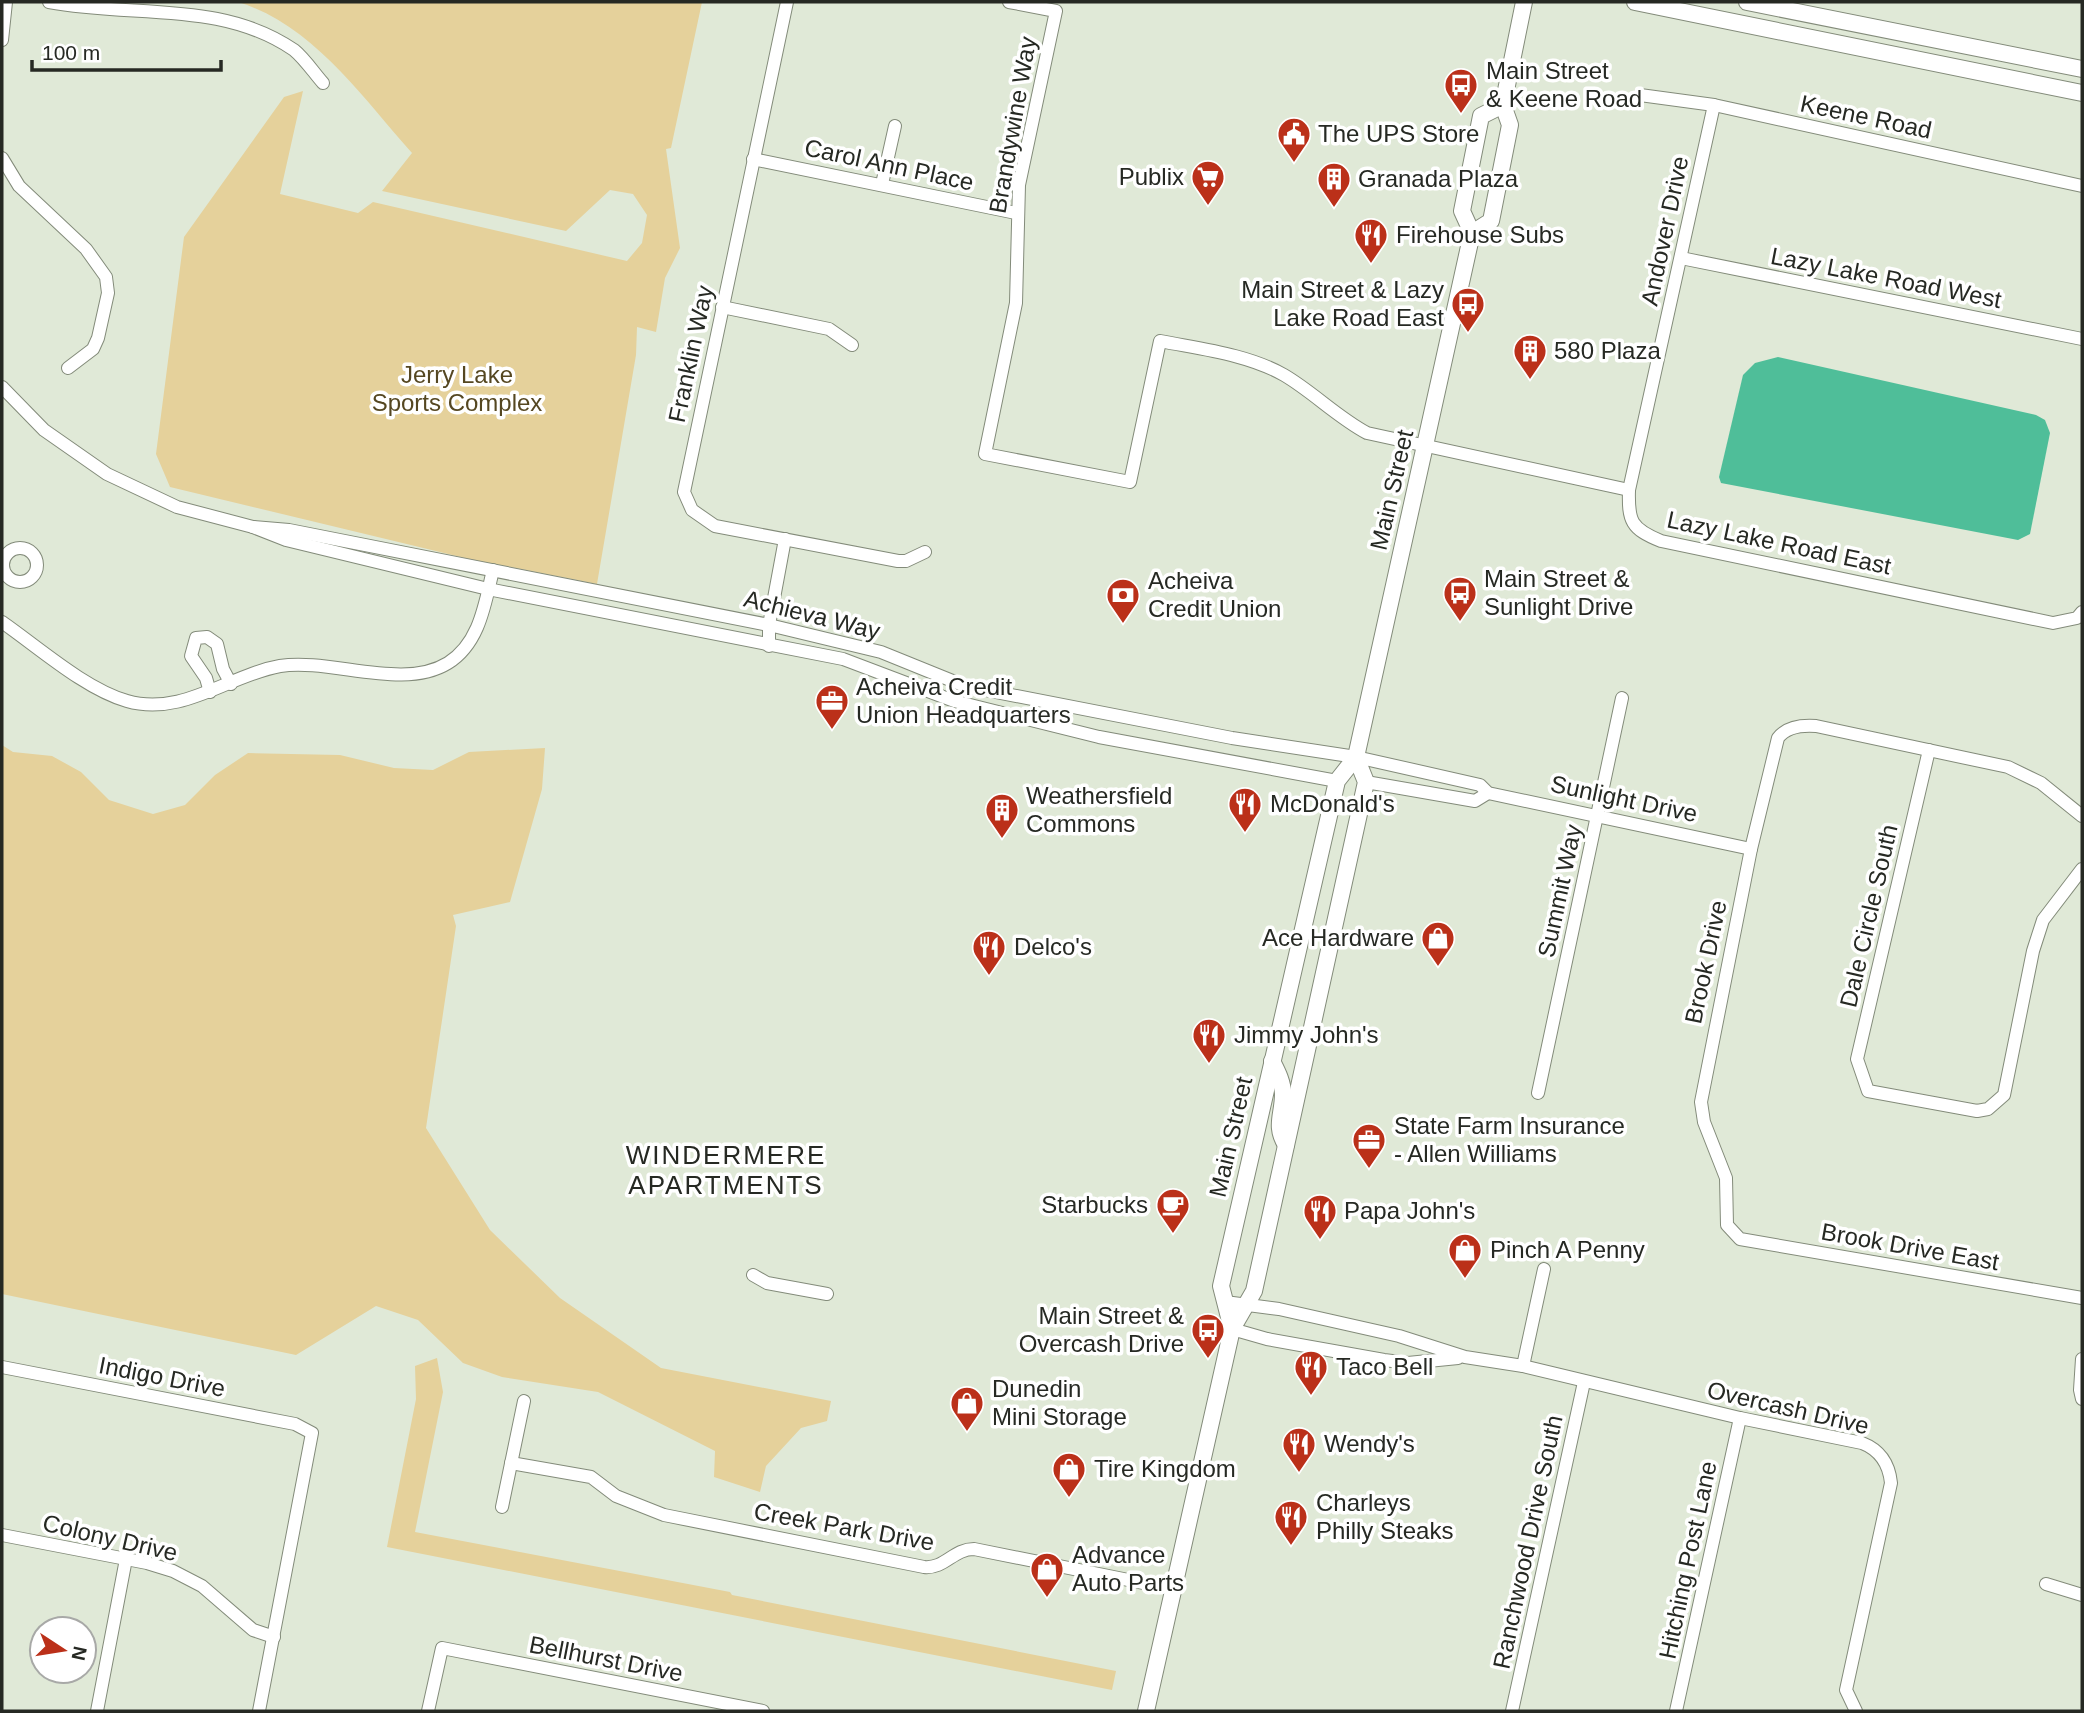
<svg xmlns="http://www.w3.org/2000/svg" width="2084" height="1713" font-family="Helvetica,sans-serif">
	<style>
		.green { fill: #e5d19b }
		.water { fill: #4fbe99 }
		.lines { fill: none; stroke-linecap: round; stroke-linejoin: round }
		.minor-casing { stroke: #838b7a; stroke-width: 14 }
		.major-casing { stroke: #838b7a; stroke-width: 18 }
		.minor { stroke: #fff; stroke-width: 12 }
		.major { stroke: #fff; stroke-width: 16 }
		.labels { text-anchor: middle; stroke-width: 7; stroke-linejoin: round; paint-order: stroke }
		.poi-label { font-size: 24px; fill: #262923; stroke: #fff; text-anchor: start }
		.street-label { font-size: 24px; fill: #262923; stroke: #fff }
		.park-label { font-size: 24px; fill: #554721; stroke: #fff }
		.neighbourhood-label { font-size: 26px; letter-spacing: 2px; fill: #262923; stroke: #fff }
	</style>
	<rect width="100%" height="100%" fill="#e0e9d7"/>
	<g class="green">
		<path d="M238,2H702L671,148L666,149L680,248L665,278L656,332L637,327L636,355L597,584L469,559L170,487L156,454L184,237L284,97L303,91L280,194L358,213L373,202L627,261L642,243L647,215L633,194L610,190L566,231L382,191L412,153C362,97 313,25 238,2Z"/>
		<path d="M2,745L13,752L52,756L81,772L109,800L153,814L185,805L215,775L248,753L340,755L394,768L433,770L469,752L545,748L542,789L510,902L453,915L456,926L426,1128L490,1230L560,1298L661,1368L831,1401L827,1421L801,1428L766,1466L760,1492L714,1477L715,1451L598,1392L502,1377L463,1363L418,1320L376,1306L296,1355L2,1294Z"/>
		<path d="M437,1358L443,1392L415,1532L730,1592L732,1595L1116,1671L1112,1690L387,1547L416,1399L415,1366Z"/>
	</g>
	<path class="water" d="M1778,357L2036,415L2045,420L2050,433L2030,534L2018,540L1721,483L1719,477L1743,375L1755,363Z"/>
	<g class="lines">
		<defs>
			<g id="minor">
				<path d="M49,2C134,18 221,0 294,50C305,59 314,73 323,83"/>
				<path d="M787,2L684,492L692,510L715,526L898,561H906L925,552"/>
				<path d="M1009,2L1056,11L1019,185L1016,303L985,454L1130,482L1160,341C1200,349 1247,354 1284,375C1313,392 1337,417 1367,433L1629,490"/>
				<path d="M2,40L6,2"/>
				<path d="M1640,95L1714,105L2082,186"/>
				<path d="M1714,105L1629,490C1628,521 1631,529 1661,541L2053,623L2077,618L2082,612"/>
				<path d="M2,158L19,186L86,249L106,277L108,293L98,338L93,349L68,368"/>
				<path d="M753,159L1016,213"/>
				<path d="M882,184L895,126"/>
				<path d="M1681,258L2082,339"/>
				<path d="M722,307L829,329L852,345"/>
				<path d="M2,387L44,430L107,474L177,507L253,527L286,540L488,589L843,659L954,701L1099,737L1337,781"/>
				<path d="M253,527L289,530L769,625L881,652L965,686L1232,738L1356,757L1480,785L1488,793L1751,849"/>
				<circle cx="20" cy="565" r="17"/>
				<path d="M2,622C38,647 85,689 127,701C182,717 229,675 280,666C331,658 403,691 448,663C480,643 485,603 493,570"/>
				<path d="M769,646V625L785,539"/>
				<path d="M210,692L206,678L191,656L196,638L207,637L217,644L223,669L231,684"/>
				<path d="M1929,750L1857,1059L1868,1091L1977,1111L1988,1109L2004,1095L2033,951L2043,920L2082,869"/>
				<path d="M1366,782L1475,801L1488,793"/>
				<path d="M2082,816L2041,783L2008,767L1816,726C1802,725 1787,726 1778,738L1751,849L1701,1102L1704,1122L1726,1178L1727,1225L1740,1239L2082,1298"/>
				<path d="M1538,1093L1622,698"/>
				<path d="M753,1275L767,1283L827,1294"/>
				<path d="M1225,1302L1279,1309L1399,1336L1465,1357L1523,1366L1740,1418L1862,1443C1880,1450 1889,1463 1891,1483L1846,1690L1856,1711"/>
				<path d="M1232,1329L1267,1339L1384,1360L1408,1363L1458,1358"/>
				<path d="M2082,1359L2080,1390L2082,1399"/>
				<path d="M1523,1366L1544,1269"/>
				<path d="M2,1367L295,1424L312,1433L259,1711"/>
				<path d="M511,1463L591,1477L616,1496L664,1515L924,1567C945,1569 953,1549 974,1549L1173,1589"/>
				<path d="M502,1507L524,1401"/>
				<path d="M2,1535L147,1563L173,1571L202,1586L253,1630L274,1637"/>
				<path d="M2046,1584L2082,1595"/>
				<path d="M97,1711L126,1559"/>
				<path d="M428,1711L442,1648L763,1711"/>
				<path d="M1512,1711L1584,1382"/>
				<path d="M1676,1711L1740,1418"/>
			</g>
			<g id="major">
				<path d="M1635,2L2082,93"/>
				<path d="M1747,2L2082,69"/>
				<path d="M1472,233L1491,221L1510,125L1503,105L1524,2"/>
				<path d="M1272,1061C1277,1071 1283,1082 1283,1094C1283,1115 1274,1126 1286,1145"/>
				<path d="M1232,1329L1221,1286L1337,781L1356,757L1472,233L1462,211L1481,116L1503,105"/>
				<path d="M1146,1711L1232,1329L1254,1291L1366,782L1356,757"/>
			</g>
		</defs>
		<use href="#minor" class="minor-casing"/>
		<use href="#major" class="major-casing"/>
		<use href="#minor" class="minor"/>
		<use href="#major" class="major"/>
	</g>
	<defs>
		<symbol id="bus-pin" viewBox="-11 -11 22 30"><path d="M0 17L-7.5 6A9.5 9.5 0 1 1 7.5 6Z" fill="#bb3019" stroke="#fff"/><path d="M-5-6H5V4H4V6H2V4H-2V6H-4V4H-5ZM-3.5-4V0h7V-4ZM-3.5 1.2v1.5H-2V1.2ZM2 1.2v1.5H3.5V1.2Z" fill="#fff"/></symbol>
		<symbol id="civic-pin" viewBox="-11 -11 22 30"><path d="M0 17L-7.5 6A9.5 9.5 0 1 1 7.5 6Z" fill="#bb3019" stroke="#fff"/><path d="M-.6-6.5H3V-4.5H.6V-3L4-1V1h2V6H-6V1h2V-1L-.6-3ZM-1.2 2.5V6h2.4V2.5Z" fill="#fff"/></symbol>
		<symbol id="supermarket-pin" viewBox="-11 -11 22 30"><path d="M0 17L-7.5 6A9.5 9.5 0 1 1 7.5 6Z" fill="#bb3019" stroke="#fff"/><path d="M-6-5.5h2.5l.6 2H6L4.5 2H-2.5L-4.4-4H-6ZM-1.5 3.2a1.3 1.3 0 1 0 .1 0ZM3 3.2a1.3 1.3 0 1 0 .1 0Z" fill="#fff"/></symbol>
		<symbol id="building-pin" viewBox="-11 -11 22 30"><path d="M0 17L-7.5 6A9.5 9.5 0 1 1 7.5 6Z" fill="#bb3019" stroke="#fff"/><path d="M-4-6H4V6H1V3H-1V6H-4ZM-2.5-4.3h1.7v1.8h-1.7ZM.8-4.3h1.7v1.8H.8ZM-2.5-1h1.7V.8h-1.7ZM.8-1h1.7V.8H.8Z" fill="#fff"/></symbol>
		<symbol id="restaurant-pin" viewBox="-11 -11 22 30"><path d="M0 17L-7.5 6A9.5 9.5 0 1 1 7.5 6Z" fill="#bb3019" stroke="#fff"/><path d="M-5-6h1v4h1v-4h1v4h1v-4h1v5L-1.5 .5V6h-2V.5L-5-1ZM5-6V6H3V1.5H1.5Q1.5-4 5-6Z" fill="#fff"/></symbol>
		<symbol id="bank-pin" viewBox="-11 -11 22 30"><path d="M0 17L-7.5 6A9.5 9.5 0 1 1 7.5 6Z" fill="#bb3019" stroke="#fff"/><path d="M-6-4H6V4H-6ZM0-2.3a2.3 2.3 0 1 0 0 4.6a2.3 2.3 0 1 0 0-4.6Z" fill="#fff"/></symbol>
		<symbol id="office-pin" viewBox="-11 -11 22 30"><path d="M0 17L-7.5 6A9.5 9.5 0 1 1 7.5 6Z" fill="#bb3019" stroke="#fff"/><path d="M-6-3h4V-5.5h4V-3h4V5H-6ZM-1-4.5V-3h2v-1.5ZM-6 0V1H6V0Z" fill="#fff"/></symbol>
		<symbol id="shop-pin" viewBox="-11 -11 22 30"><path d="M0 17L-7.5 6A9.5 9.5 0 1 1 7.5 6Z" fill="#bb3019" stroke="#fff"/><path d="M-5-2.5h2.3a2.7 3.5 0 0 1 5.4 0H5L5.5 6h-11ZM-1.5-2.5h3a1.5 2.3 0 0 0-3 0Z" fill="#fff"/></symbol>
		<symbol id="cafe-pin" viewBox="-11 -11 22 30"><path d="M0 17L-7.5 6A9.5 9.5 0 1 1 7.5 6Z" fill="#bb3019" stroke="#fff"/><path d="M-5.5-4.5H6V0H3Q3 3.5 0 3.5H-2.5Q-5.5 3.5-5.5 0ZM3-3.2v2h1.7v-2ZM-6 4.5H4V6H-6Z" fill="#fff"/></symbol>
	</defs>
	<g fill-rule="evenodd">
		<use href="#bus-pin" x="1442" y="66" width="38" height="52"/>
		<use href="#civic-pin" x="1275" y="115" width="38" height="52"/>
		<use href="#supermarket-pin" x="1189" y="158" width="38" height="52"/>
		<use href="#building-pin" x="1315" y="160" width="38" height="52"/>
		<use href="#restaurant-pin" x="1352" y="216" width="38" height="52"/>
		<use href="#bus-pin" x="1449" y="285" width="38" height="52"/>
		<use href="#building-pin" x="1511" y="332" width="38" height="52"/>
		<use href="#bus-pin" x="1441" y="574" width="38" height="52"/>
		<use href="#bank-pin" x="1104" y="576" width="38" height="52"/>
		<use href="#office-pin" x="813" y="682" width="38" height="52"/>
		<use href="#restaurant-pin" x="1226" y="785" width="38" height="52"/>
		<use href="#building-pin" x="983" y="791" width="38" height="52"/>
		<use href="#shop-pin" x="1419" y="919" width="38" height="52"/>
		<use href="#restaurant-pin" x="970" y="928" width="38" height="52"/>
		<use href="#restaurant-pin" x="1190" y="1016" width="38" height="52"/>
		<use href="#office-pin" x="1350" y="1121" width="38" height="52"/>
		<use href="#cafe-pin" x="1154" y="1186" width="38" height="52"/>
		<use href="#restaurant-pin" x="1301" y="1192" width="38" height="52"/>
		<use href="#shop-pin" x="1446" y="1231" width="38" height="52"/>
		<use href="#bus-pin" x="1189" y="1311" width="38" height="52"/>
		<use href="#restaurant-pin" x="1292" y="1348" width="38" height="52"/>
		<use href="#shop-pin" x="948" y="1384" width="38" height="52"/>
		<use href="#restaurant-pin" x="1280" y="1425" width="38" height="52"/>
		<use href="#shop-pin" x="1050" y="1450" width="38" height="52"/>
		<use href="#restaurant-pin" x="1272" y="1498" width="38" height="52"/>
		<use href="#shop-pin" x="1028" y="1550" width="38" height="52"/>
	</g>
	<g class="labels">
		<g class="poi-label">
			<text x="1486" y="79">Main Street<tspan x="1486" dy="28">&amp; Keene Road</tspan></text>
			<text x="1318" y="142">The UPS Store</text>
			<text x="1184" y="185" text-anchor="end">Publix</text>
			<text x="1358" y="187">Granada Plaza</text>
			<text x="1396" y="243">Firehouse Subs</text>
			<text x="1444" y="298" text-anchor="end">Main Street &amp; Lazy<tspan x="1444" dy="28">Lake Road East</tspan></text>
			<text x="1554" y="359">580 Plaza</text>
			<text x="1484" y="587">Main Street &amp;<tspan x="1484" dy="28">Sunlight Drive</tspan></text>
			<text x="1148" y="589">Acheiva<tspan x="1148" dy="28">Credit Union</tspan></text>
			<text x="856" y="695">Acheiva Credit<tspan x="856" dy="28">Union Headquarters</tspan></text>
			<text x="1026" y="804">Weathersfield<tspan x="1026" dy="28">Commons</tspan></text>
			<text x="1270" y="812">McDonald's</text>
			<text x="1414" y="946" text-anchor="end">Ace Hardware</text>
			<text x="1014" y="955">Delco's</text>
			<text x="1234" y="1043">Jimmy John's</text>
			<text x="1394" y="1134">State Farm Insurance<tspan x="1394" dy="28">- Allen Williams</tspan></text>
			<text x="1148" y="1213" text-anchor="end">Starbucks</text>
			<text x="1344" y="1219">Papa John's</text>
			<text x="1490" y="1258">Pinch A Penny</text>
			<text x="1184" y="1324" text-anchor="end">Main Street &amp;<tspan x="1184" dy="28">Overcash Drive</tspan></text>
			<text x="1336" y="1375">Taco Bell</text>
			<text x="992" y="1397">Dunedin<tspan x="992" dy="28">Mini Storage</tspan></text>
			<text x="1324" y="1452">Wendy's</text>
			<text x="1094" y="1477">Tire Kingdom</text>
			<text x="1316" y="1511">Charleys<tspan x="1316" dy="28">Philly Steaks</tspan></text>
			<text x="1072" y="1563">Advance<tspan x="1072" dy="28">Auto Parts</tspan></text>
		</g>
		<g class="street-label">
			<text transform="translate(1866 117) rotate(12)" y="8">Keene Road</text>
			<text transform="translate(1013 125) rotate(-80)" y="8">Brandywine Way</text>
			<text transform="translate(889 165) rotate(12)" y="8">Carol Ann Place</text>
			<text transform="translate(1665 231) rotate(-78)" y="8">Andover Drive</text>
			<text transform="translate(1886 278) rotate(11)" y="8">Lazy Lake Road West</text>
			<text transform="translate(691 354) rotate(-78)" y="8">Franklin Way</text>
			<text transform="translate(1392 490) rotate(-77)" y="8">Main Street</text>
			<text transform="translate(1779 543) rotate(12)" y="8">Lazy Lake Road East</text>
			<text transform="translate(812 615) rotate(14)" y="8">Achieva Way</text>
			<text transform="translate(1624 799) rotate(12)" y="8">Sunlight Drive</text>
			<text transform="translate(1560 891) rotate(-78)" y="8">Summit Way</text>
			<text transform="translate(1869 916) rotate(-77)" y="8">Dale Circle South</text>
			<text transform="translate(1706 962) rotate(-78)" y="8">Brook Drive</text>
			<text transform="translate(1231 1137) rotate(-77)" y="8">Main Street</text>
			<text transform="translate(1910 1247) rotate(10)" y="8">Brook Drive East</text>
			<text transform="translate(162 1377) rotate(11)" y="8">Indigo Drive</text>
			<text transform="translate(1788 1408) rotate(13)" y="8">Overcash Drive</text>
			<text transform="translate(844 1527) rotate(10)" y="8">Creek Park Drive</text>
			<text transform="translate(110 1538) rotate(13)" y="8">Colony Drive</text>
			<text transform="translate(1528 1542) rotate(-78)" y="8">Ranchwood Drive South</text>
			<text transform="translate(1688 1560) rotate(-78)" y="8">Hitching Post Lane</text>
			<text transform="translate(606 1659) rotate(11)" y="8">Bellhurst Drive</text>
		</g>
		<g class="park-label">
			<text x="457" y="383">Jerry Lake<tspan x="457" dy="28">Sports Complex</tspan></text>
		</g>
		<g class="neighbourhood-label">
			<text x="726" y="1164">WINDERMERE<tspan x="726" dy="30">APARTMENTS</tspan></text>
		</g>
	</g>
	<rect width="2084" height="1713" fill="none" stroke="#262923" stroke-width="7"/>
	<g transform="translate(63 1650) rotate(102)"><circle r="33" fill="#ffffff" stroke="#a8a9a7" stroke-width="2"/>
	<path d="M0-5L12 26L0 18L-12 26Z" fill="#bb3019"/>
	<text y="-10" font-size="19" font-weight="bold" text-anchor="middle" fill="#262923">N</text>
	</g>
	<path d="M32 60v10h189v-10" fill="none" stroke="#262923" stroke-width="3.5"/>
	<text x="42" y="60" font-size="21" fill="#262923" stroke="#ffffff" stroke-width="5" paint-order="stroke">100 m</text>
</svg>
